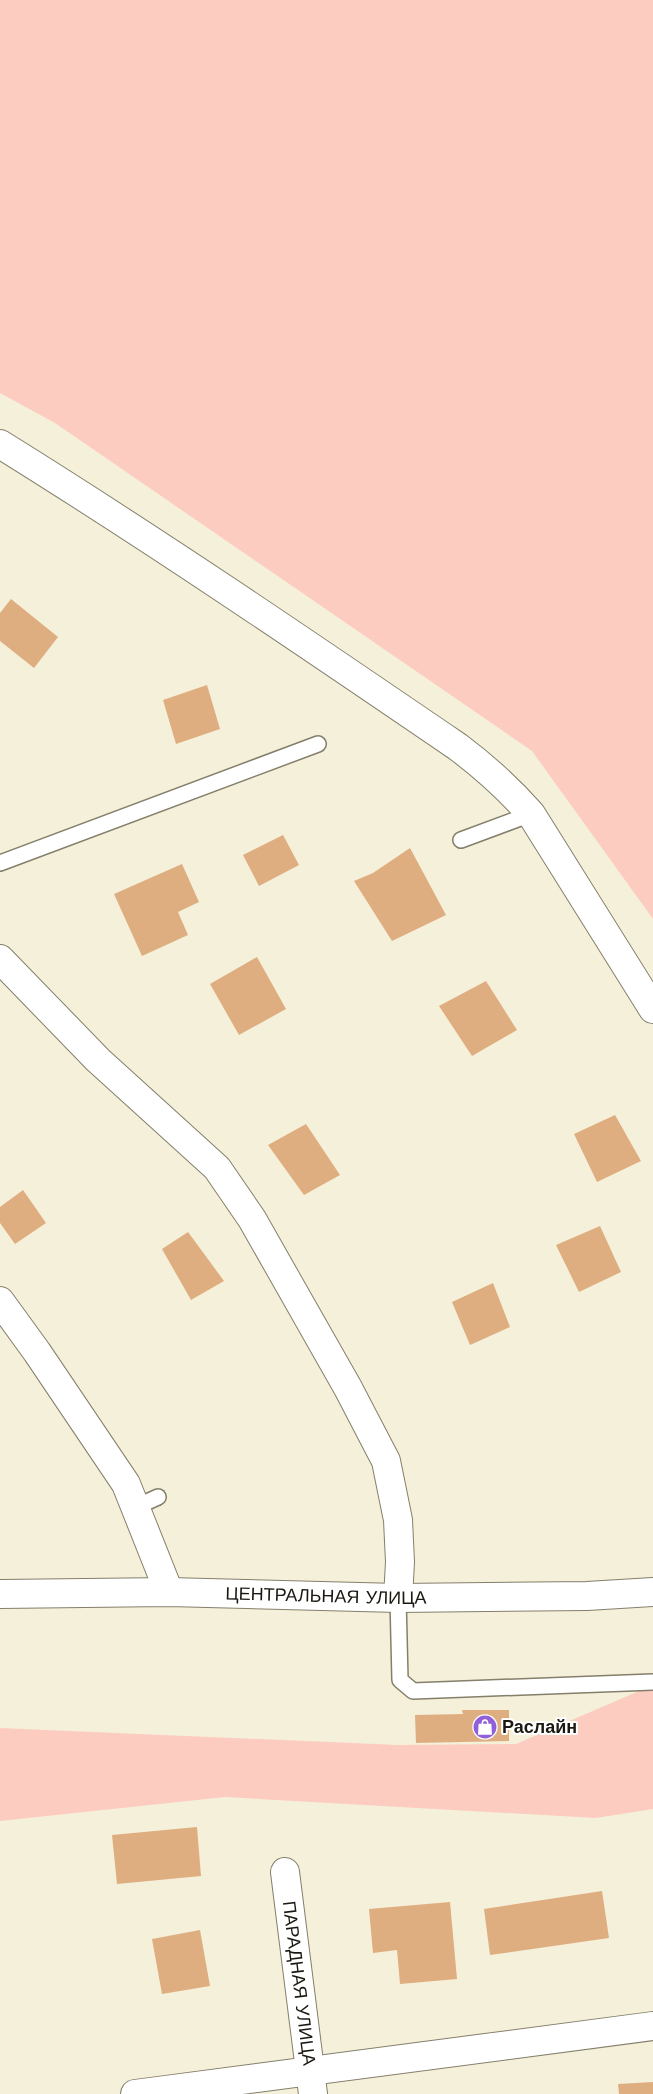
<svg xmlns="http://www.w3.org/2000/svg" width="653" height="2094" font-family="'Work Sans',sans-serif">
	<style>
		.green { fill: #fdccc1 }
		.building { fill: #dfae80 }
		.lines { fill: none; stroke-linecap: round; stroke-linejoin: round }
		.service-casing { stroke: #847f6b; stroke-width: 18 }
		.minor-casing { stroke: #847f6b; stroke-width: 30 }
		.secondary-casing { stroke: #847f6b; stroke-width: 30 }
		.service { stroke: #fff; stroke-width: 15 }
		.minor { stroke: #fff; stroke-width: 28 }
		.secondary { stroke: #fff; stroke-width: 28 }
		.labels { text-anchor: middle; stroke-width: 4; stroke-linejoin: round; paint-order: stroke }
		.street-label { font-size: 18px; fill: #1a1810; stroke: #fff }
		.poi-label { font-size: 18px; font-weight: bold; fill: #1a1810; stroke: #fff; text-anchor: start }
	</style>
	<rect width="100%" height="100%" fill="#f5f0da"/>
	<g class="green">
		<path d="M0,0H653V919L532,751L55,423L0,393Z"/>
		<path d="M653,1685V1809L596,1818L225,1797L0,1821V1728L398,1745L516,1744Z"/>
	</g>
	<g class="building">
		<path d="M11,599L58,637L34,668L0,641V613Z"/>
		<path d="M207,685L220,729L176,744L163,700Z"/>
		<path d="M283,835L299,865L259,886L243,855Z"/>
		<path d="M410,848L446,915L392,941L354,881L373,873Z"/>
		<path d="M182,864L199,902L178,912L188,935L142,956L114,894Z"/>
		<path d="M257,957L286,1009L239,1035L210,984Z"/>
		<path d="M486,981L517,1030L472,1056L439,1006Z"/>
		<path d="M615,1115L641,1161L597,1182L574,1134Z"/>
		<path d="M306,1124L340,1175L304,1195L268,1145Z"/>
		<path d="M23,1190L46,1223L15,1244L0,1223V1207Z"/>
		<path d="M600,1226L621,1272L579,1292L556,1245Z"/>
		<path d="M188,1232L224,1281L191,1300L162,1249Z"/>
		<path d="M493,1283L510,1327L470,1345L452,1302Z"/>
		<path d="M462,1710H509V1741L416,1743L415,1715L463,1714Z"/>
		<path d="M197,1827L201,1876L117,1884L112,1835Z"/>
		<path d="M602,1891L609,1938L490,1955L484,1909Z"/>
		<path d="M450,1902L457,1979L400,1984L397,1950L373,1953L369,1909Z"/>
		<path d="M200,1930L210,1986L162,1994L152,1939Z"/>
		<path d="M653,2082V2094H619L618,2084Z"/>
	</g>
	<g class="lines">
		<defs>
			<g id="service">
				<path d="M461,840L531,814"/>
				<path d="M0,863L318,744"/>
				<path d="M136,1507L158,1497"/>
				<path d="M398,1598L400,1680L413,1691L653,1682"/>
			</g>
			<g id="minor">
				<path d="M0,444C156,541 307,644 458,747C486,768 508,788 531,814L653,1009"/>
				<path d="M0,959L98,1060L217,1168L252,1219L348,1388L386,1461L398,1520L400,1562L398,1598"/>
				<path d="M0,1301L37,1352L126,1484L169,1592"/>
				<path id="s1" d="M285,1872L313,2094"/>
				<path d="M135,2094L653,2026"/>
			</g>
			<g id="secondary">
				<path id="s2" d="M0,1594L169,1592L398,1598L587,1596L653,1592"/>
			</g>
		</defs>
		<use href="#service" class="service-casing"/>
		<use href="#minor" class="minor-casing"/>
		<use href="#secondary" class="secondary-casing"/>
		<use href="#service" class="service"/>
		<use href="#minor" class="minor"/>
		<use href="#secondary" class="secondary"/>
	</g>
	<defs>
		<symbol id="shop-disc" viewBox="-11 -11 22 22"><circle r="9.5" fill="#9160d9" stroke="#fff"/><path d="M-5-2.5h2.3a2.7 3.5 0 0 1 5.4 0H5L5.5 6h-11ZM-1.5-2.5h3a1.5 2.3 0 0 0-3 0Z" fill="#fff"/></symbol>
	</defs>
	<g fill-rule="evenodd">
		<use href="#shop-disc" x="471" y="1713" width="28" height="28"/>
	</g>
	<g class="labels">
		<g class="street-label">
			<text dy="6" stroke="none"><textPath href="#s2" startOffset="326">ЦЕНТРАЛЬНАЯ УЛИЦА</textPath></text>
			<text dy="6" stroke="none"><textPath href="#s1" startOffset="112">ПАРАДНАЯ УЛИЦА</textPath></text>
		</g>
		<g class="poi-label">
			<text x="502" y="1733">Раслайн</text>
		</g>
	</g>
</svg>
